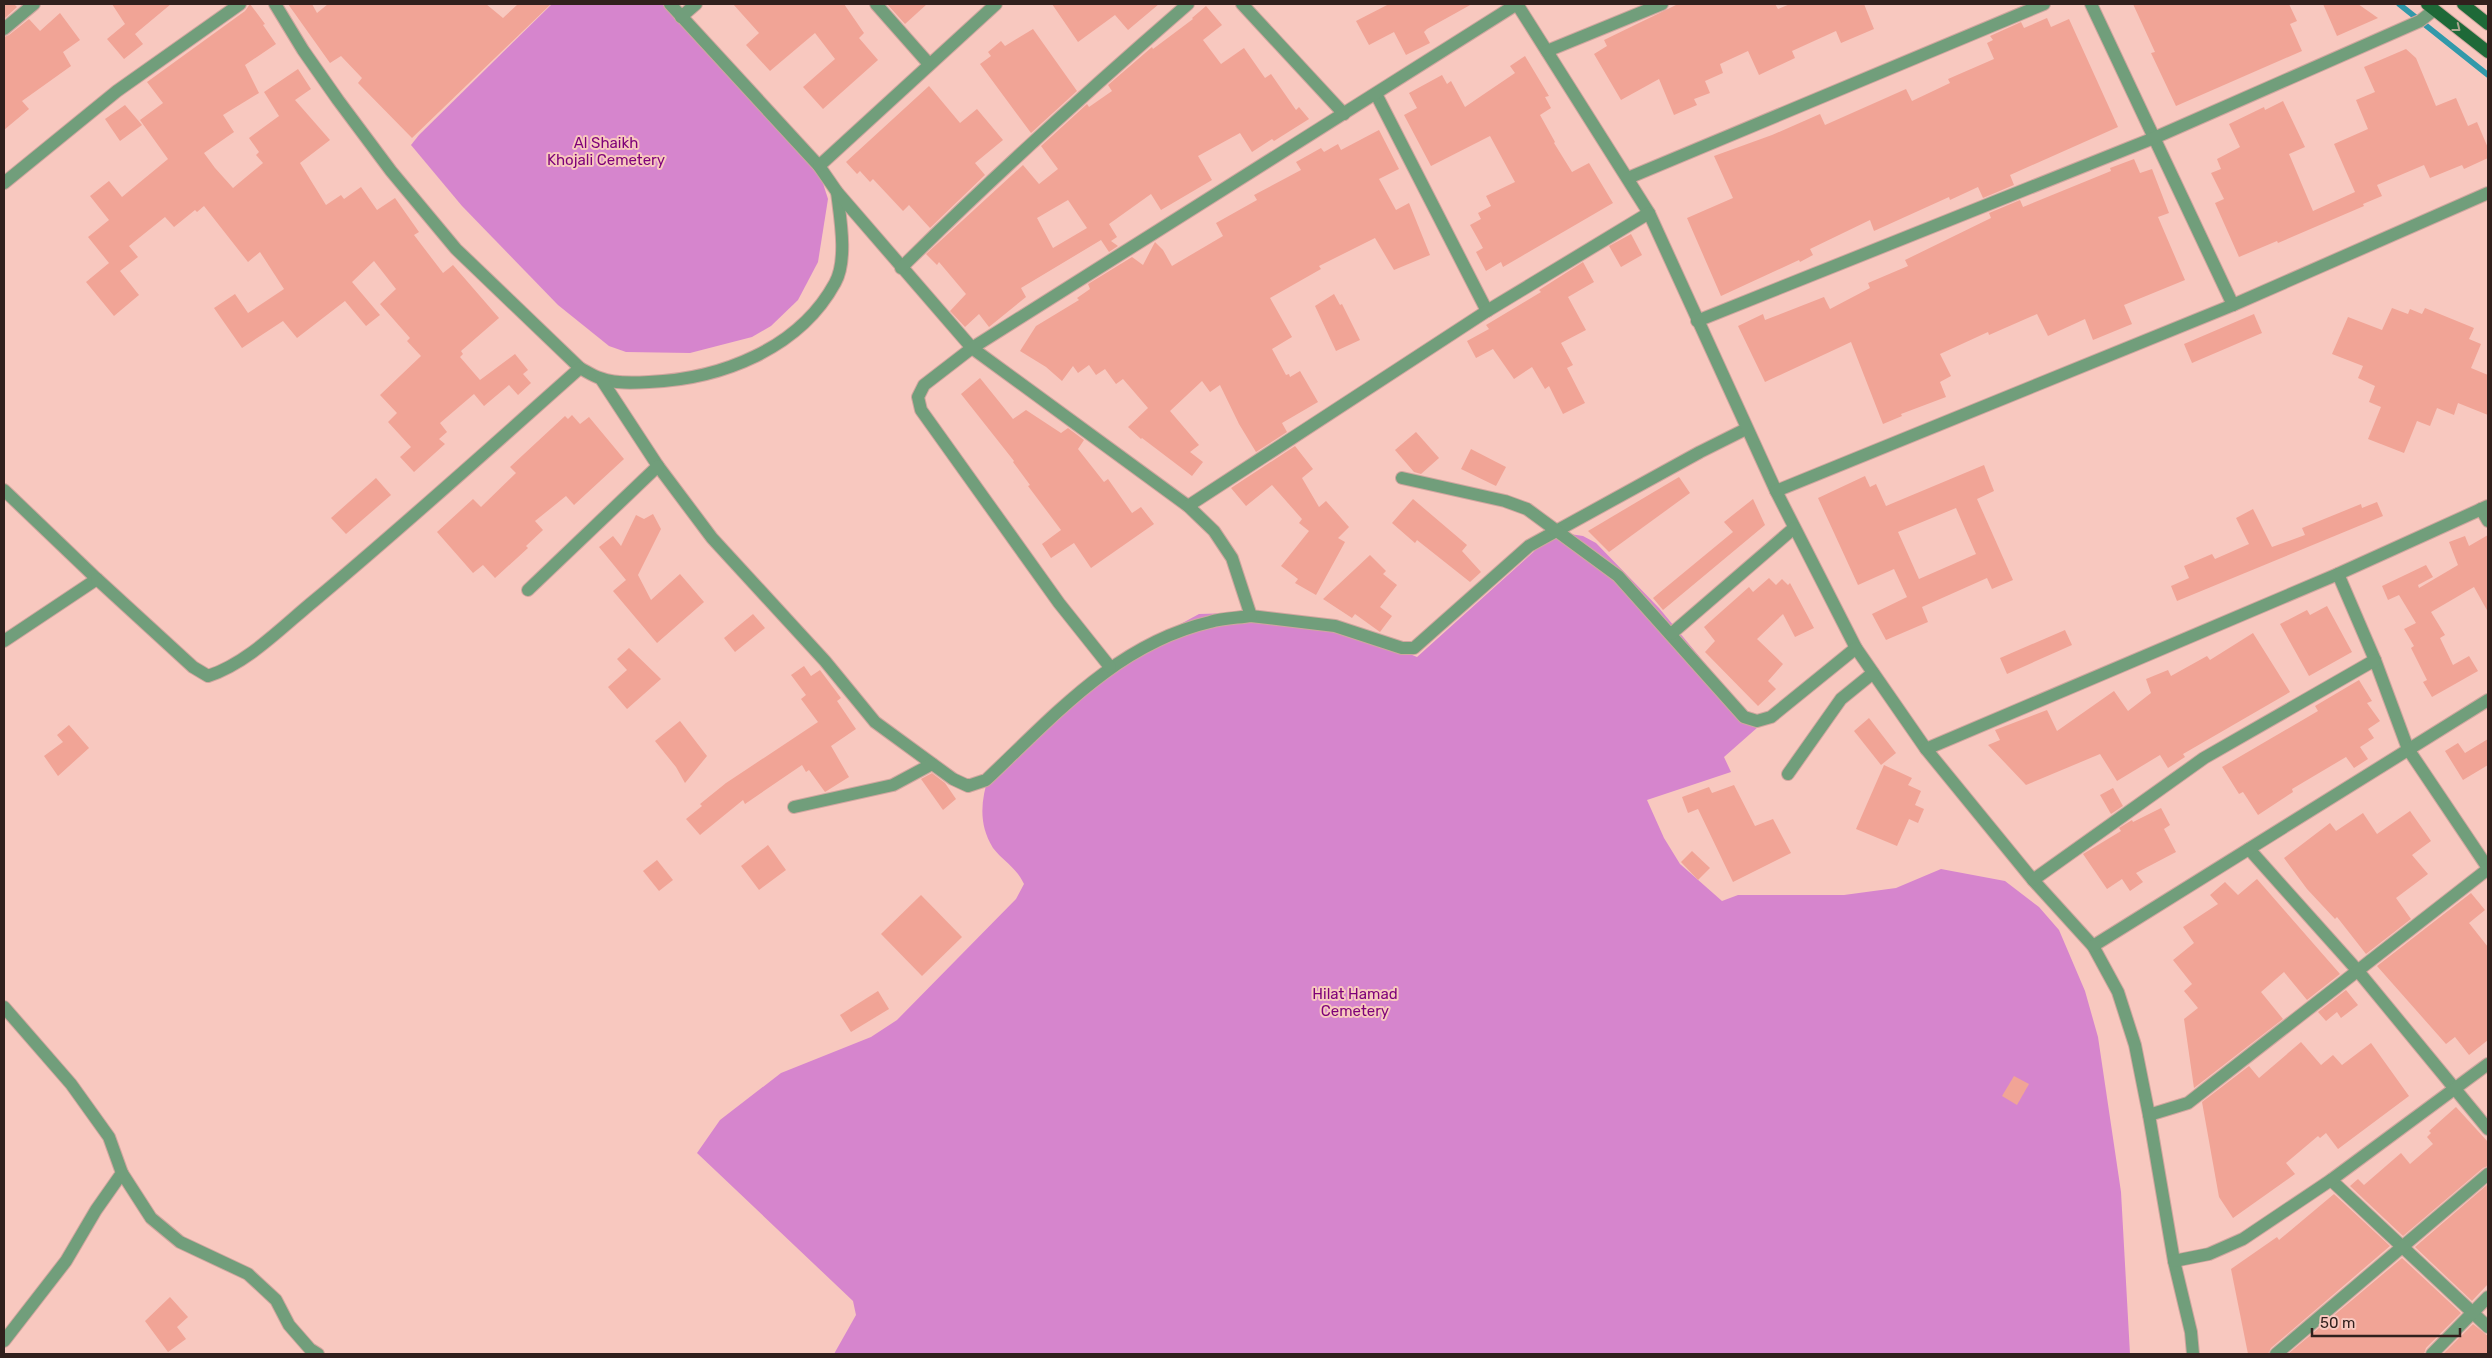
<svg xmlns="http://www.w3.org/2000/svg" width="2492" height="1358" font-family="Rubik,sans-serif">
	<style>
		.green { fill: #d685cd }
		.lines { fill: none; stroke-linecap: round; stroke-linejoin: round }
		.stream { stroke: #3299aa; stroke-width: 5.5 }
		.building { fill: #f1a496; fill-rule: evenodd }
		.minor-casing { stroke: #d0a69f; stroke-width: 14 }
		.major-casing { stroke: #d0a69f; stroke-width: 14 }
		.minor { stroke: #719e7b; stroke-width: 12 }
		.major { stroke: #1e6938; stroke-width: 12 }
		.oneway { stroke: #aca790 }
		.labels { text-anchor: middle; stroke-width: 4; stroke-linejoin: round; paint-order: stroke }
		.park-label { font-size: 15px; fill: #7e0078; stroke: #f8c8bf }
	</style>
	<rect width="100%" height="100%" fill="#f8c8bf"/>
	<g class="green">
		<path d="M552,4H662L821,177L828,199L818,262L798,300L771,326L752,337L690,353L626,352L609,346L558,305L462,206L411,145L419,135Z"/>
		<path d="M1570,534L1583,536L1596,543L1659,608L1758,727L1724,757L1731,772L1647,800L1664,838L1680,864L1722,901L1738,895H1844L1896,888L1941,869L2005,881L2039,907L2059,930L2085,991L2098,1037L2121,1192L2130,1354H834L856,1315L853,1301L697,1153L720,1120L781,1073L871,1037L897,1020L1016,899L1024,884C1016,867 1003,861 993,848C978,824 981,800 989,775L1118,658L1199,614L1233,613L1340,625L1417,657L1549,538Z"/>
	</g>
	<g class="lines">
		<path class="stream" d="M2399,4L2488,75"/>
	</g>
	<g class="building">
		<path d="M4,4H14L17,7L4,19Z"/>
		<path d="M112,4H171L135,34L143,44L124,59L107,39L125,24Z"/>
		<path d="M250,4L265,24L263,25L276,44L245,65L259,93L223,115L234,132L204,153L215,168L233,188L263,163L256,155L259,152L249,138L279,116L264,92L298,69L311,89L295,100L330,140L300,163L326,205L341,195L344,199L361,187L377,210L395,198L419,232L414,235L443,273L453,265L499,318L461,351L463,354L460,357L480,380L515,354L528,370L523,374L531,383L518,395L509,385L484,406L474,394L440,423L447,432L439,439L445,444L414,472L400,457L411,447L388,422L397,413L380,395L421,356L407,341L410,338L380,304L396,289L374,261L352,282L380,315L366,326L345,301L297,338L283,321L242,348L214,308L235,294L248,313L284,289L260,252L248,262L204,206L197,212L195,210L174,227L165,217L129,246L138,257L120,271L139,295L114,316L86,282L109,263L88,237L109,220L90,196L109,181L122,197L168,159L140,120L163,103L147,82L245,11Z"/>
		<path d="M288,4H312L317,13L328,4H486L503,18L518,4H551L412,138L358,83L362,78L341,56L330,63Z"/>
		<path d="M733,4H844L864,33L859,38L878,60L823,109L803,87L835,59L815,33L770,71L746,45L759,33Z"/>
		<path d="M887,4H927L905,24Z"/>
		<path d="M1052,4H1159L1128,30L1115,15L1078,42Z"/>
		<path d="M1389,4H1472L1427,29L1424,32L1430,43L1406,55L1394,32L1369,45L1356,21Z"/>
		<path d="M1678,4H1775L1778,9L1790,4H1864L1874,29L1841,43L1836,31L1792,51L1795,58L1759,75L1748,51L1720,64L1723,73L1705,81L1710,93L1694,99L1697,105L1674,115L1659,79L1621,100L1594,54L1607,46L1604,40Z"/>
		<path d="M2133,4H2289L2297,21L2290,24L2302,51L2176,106L2151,53L2155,52Z"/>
		<path d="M2323,4H2358L2378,18L2337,36Z"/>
		<path d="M1206,6L1222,25L1203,40L1221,64L1244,48L1265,78L1271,74L1296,110L1299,107L1309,119L1274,141L1272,139L1252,152L1240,133L1198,156L1212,180L1161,210L1151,194L1109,224L1117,237L1111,241L1118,246L1109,252L1101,240L1021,288L1026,297L989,327L979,314L965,327L950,311L966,294L939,262L937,265L926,254L1023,165L1039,184L1058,169L1041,146L1087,104L1089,107L1112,91L1108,85L1152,47L1153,49L1193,19L1192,18ZM1068,200L1087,228L1053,248L1037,218Z"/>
		<path d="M60,13L80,40L63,52L71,66L22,101L29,109L4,130V37L9,35L29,19L40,31Z"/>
		<path d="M2047,18L2051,27L2069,19L2118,127L2010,175L2014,185L1983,198L1978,187L1950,200L1949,197L1874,231L1870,220L1810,249L1813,255L1800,262L1799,260L1721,296L1687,218L1733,198L1714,156L1772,135L1820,114L1825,125L1906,89L1912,101L1950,83L1948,79L1994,59L1987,43L1993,40L1990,36L2021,22L2024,28Z"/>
		<path d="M1033,29L1077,91L1031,133L980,64L991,56L988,52L1001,41L1005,46Z"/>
		<path d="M2406,49L2416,58L2436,106L2456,98L2468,126L2477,122L2488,148V158L2464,169L2462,165L2430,178L2424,165L2377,185L2382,196L2363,204L2364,206L2278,243L2277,241L2239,257L2215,203L2224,199L2211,173L2221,169L2217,159L2240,147L2229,124L2264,107L2265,110L2283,101L2305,147L2289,154L2313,211L2355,192L2334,144L2368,129L2356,100L2375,92L2364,67Z"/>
		<path d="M1525,56L1549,96L1545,97L1551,108L1540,115L1555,142L1554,143L1572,172L1589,163L1613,203L1503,267L1501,262L1486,271L1476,252L1483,248L1470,225L1481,219L1478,213L1491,206L1486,196L1515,182L1490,136L1431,166L1404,115L1417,108L1409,93L1442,75L1447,84L1451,81L1465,107L1515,73L1510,66Z"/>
		<path d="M929,86L960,123L977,109L1003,140L975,163L985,175L930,228L909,205L903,211L873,179L870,182L860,171L857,174L846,162Z"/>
		<path d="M125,105L142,125L120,141L105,119Z"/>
		<path d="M1379,130L1399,169L1379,179L1396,210L1409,203L1430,255L1394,270L1375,238L1319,266L1321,269L1270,298L1292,337L1272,349L1286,375L1289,374L1290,377L1300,371L1318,402L1282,423L1287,432L1256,452L1239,424L1220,385L1210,392L1202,381L1170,411L1199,445L1190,452L1203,462L1192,476L1142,438L1141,439L1128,427L1148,408L1123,379L1116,384L1105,369L1096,375L1089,365L1078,373L1073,366L1062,381L1046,367L1020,351L1036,326L1079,300L1077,298L1090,289L1088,284L1132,257L1143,265L1155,242L1163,250L1172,266L1223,236L1216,223L1257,200L1254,195L1301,170L1296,162L1321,148L1324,152L1338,144L1341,150Z"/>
		<path d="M2134,159L2140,173L2152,169L2169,213L2158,217L2185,280L2124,305L2132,324L2093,340L2085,319L2048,336L2037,314L1989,335L1988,332L1940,354L1951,376L1940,382L1946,397L1901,414L1902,416L1883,424L1851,342L1765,382L1738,326L1763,314L1765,320L1824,297L1830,309L1870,288L1868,283L1908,266L1905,260L1991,218L1989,213L2020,200L2023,207L2111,171L2110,168Z"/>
		<path d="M1631,234L1642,255L1621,267L1609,246Z"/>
		<path d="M1583,262L1594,282L1568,297L1586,330L1561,343L1573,365L1567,368L1585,403L1563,414L1549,386L1545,389L1532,367L1514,379L1493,349L1476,358L1467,341L1489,329L1486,325L1541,292L1539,290Z"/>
		<path d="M1334,294L1340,305L1342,304L1360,340L1336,351L1315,306Z"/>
		<path d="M2392,308L2408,314L2410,309L2422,314L2425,308L2474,328L2469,339L2481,344L2471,368L2488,375V415L2458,403L2454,415L2437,408L2430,426L2417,421L2404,453L2368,439L2381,407L2369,402L2375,386L2358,378L2363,366L2332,354L2348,317L2382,330Z"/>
		<path d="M2254,314L2262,333L2192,363L2184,344Z"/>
		<path d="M980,378L1013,419L1026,410L1061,433L1068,428L1084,440L1078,449L1104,482L1108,479L1132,513L1141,507L1154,524L1091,568L1074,543L1051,558L1042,544L1061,530L1028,486L1030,485L1013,462L1014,461L961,394Z"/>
		<path d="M572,415L580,424L589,417L624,459L574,505L566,496L535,521L543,530L526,546L528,548L495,578L483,565L473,573L437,532L473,499L481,507L516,473L510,467L565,416L568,419Z"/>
		<path d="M1416,432L1439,458L1421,474L1414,472L1395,450Z"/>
		<path d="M1295,446L1313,469L1302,478L1319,507L1326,501L1349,527L1338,538L1345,542L1316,595L1295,583L1298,579L1281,566L1309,531L1299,523L1302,519L1272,485L1246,506L1231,488Z"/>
		<path d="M1471,449L1506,467L1496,486L1461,469Z"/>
		<path d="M1984,465L1994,491L1977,499L2013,580L1992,589L1987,578L1922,607L1928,622L1886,640L1872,614L1907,597L1894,569L1858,585L1818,498L1865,476L1870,487L1876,484L1886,506ZM1956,508L1976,554L1919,579L1898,532Z"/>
		<path d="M1679,477L1690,493L1609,552L1588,531Z"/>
		<path d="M376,478L391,495L346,534L331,518Z"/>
		<path d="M1413,499L1467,545L1462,551L1481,572L1470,582L1417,540L1415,543L1392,523Z"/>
		<path d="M1753,499L1765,525L1663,610L1653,598L1733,532L1724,522Z"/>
		<path d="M2377,502L2383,516L2177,601L2171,586L2189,578L2184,566L2212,554L2215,559L2249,544L2236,518L2253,509L2272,547L2305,535L2302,528L2361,504L2362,508Z"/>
		<path d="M653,514L661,529L638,575L651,600L680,574L704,602L657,643L613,591L626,580L599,547L613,536L621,546L636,515L644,519Z"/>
		<path d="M2488,535V612L2474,587L2431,612L2445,635L2440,638L2453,665L2469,656L2478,671L2432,697L2423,682L2427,680L2411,648L2414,646L2404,629L2416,623L2399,595L2388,600L2382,586L2426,565L2433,577L2418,585L2419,588L2458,565L2449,542L2465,536L2469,546Z"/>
		<path d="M1370,555L1386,571L1383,574L1397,585L1380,607L1392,616L1380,632L1355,614L1352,618L1323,599Z"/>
		<path d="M1769,578L1776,585L1782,579L1788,585L1790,583L1814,628L1795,637L1783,614L1757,639L1783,664L1768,681L1776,689L1758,706L1705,652L1715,641L1704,627L1749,587L1753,592Z"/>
		<path d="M2327,606L2352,652L2309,676L2280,624L2307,610L2310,615Z"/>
		<path d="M753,614L765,628L735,652L724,638Z"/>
		<path d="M2065,630L2072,645L2007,674L2000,658Z"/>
		<path d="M2253,633L2290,692L2183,754L2185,757L2168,768L2160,755L2117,781L2100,754L2026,785L1988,745L2000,740L1995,730L2047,710L2057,731L2114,691L2128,711L2151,693L2146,679L2168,670L2171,676L2207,656L2210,660Z"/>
		<path d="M629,648L661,679L627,709L608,687L627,670L617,659Z"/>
		<path d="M804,666L811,676L820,670L841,698L837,701L856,729L831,746L849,777L825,792L809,770L806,772L802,765L745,804L743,800L700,835L686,819L702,806L700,804L726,783L818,722L801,699L806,695L791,675Z"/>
		<path d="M2359,680L2372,701L2367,703L2380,721L2368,729L2374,738L2360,747L2368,759L2354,768L2346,757L2292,789L2293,792L2258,815L2243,792L2239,794L2222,767L2318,711L2315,706Z"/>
		<path d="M1869,718L1896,753L1881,765L1854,731Z"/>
		<path d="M680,721L707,756L685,783L676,767L655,741Z"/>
		<path d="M69,725L89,748L58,776L44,756L63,742L57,735Z"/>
		<path d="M2488,739V765L2463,780L2445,751L2458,743L2465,753Z"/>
		<path d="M1884,765L1912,778L1908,785L1921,791L1915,805L1924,809L1918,823L1909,819L1897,846L1856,829Z"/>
		<path d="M932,773L945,783L956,799L943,810L921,779Z"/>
		<path d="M1734,785L1755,826L1773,819L1791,853L1733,882L1698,809L1688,813L1682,797L1709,787L1712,793Z"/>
		<path d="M2113,788L2123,806L2111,814L2100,795Z"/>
		<path d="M2161,808L2170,825L2164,829L2176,852L2136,873L2143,882L2130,891L2122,879L2107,889L2083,854L2121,831L2119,828L2132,820L2133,822Z"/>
		<path d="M2410,811L2431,841L2412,855L2428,874L2396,898L2411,919L2366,954L2337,917L2335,919L2307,889L2284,858L2330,823L2336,831L2363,813L2377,834Z"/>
		<path d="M768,845L786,870L759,890L741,866Z"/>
		<path d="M1692,851L1710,868L1698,880L1681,862Z"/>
		<path d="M657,860L673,880L659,891L643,871Z"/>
		<path d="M2257,879L2340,974L2307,1000L2284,972L2261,992L2283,1019L2194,1088L2184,1019L2198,1008L2184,991L2192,984L2173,960L2194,943L2183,927L2218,904L2210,895L2225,882L2238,895Z"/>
		<path d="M2471,893L2485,910L2469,923L2488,947V1040L2469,1055L2455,1037L2446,1044L2377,966Z"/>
		<path d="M921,895L962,937L922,976L881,934Z"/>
		<path d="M2346,990L2358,1005L2341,1018L2337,1012L2326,1021L2318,1012Z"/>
		<path d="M878,991L889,1009L851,1032L840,1015Z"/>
		<path d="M2301,1042L2321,1065L2333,1055L2342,1065L2371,1043L2409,1096L2338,1149L2326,1133L2320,1138L2318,1136L2286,1163L2295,1174L2233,1218L2219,1197L2202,1102L2249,1066L2259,1078Z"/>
		<path d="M2014,1076L2029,1084L2017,1105L2002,1096Z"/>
		<path d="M2456,1107L2488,1142V1166L2483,1168L2403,1236L2350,1186L2358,1179L2364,1185L2401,1153L2410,1164L2433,1144L2427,1137L2431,1133L2429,1131Z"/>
		<path d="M2488,1184V1284L2472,1301L2415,1247Z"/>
		<path d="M2334,1194L2390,1246L2271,1348L2268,1354H2248L2231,1269L2277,1237L2279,1240Z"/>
		<path d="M2402,1258L2461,1313L2426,1348L2424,1354H2288Z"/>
		<path d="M170,1297L188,1317L177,1327L186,1339L168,1352L145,1321Z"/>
		<path d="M2473,1324L2488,1336V1354H2443Z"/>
	</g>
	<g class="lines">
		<defs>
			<g id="minor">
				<path d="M275,4L303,50L338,100L391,171L456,249L580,368C586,371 593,376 600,378C614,384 634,383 649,382C721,379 799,349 835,283C848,260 840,217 837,192"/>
				<path d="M670,4L819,166L837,192L972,348L1188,506L1214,531L1232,558L1251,616L1335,626L1402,648H1414L1529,546L1700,452L1746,429"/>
				<path d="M876,4L929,64"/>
				<path d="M1242,4L1344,114"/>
				<path d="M1517,4L1649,213L1776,491L1856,648L1926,749L2033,880L2093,946L2118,992L2135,1045L2149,1115L2174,1261L2191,1332L2193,1354"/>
				<path d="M2091,4L2233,305"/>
				<path d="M681,17L696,4"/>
				<path d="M4,29L34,4"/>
				<path d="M1547,51L1662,4"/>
				<path d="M1376,94L1487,311"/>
				<path d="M819,166L996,4"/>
				<path d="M1628,178L2044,4"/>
				<path d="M4,183L117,91L240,4"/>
				<path d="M901,268C994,176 1090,89 1188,4"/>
				<path d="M1697,321L2154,138L2420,21L2434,10"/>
				<path d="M601,379L658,466L712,538L825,661L875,722L953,779L968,786L986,780C1053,717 1116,644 1210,622C1223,618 1238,618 1251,616"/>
				<path d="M1402,478L1505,501L1527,509L1618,576L1744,717L1757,721L1771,717L1856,648"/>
				<path d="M4,490L97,579L4,641"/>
				<path d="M1776,491L2233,305L2488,193"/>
				<path d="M1188,506L1487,311L1649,213"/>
				<path d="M2481,509L2488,521"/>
				<path d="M2338,574L2375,660L2408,749L2488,868"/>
				<path d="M97,579L193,667L208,676C248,663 282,627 315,600C405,525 492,446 580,368"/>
				<path d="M528,590L658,466"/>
				<path d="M1671,634L1794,528"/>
				<path d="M1110,667L1059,603L921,410L918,397L924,385L972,348L1517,4"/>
				<path d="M1926,749L2338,574L2488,506"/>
				<path d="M1788,774L1841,699L1873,673"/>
				<path d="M794,807L893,785L932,764"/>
				<path d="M2249,849L2358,971L2488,1129"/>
				<path d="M2033,880L2204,758L2375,660"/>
				<path d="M2093,946L2488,700"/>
				<path d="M4,1007L71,1084L109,1137L122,1173L96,1210L66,1261L4,1341"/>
				<path d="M2149,1115L2188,1103L2488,869"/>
				<path d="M122,1173L151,1218L180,1242L248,1274L276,1300L289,1325L310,1349L318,1354"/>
				<path d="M2331,1180L2488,1327"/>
				<path d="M2174,1261L2209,1254L2243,1239L2331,1180L2488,1064"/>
				<path d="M2276,1354L2488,1174"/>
				<path d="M2432,1354L2488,1297"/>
			</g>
			<g id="major">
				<path d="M2427,4L2488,52"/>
				<path d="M2463,4L2488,24"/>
			</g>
		</defs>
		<use href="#minor" class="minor-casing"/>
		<use href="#major" class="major-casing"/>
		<use href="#minor" class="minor"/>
		<use href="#major" class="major"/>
	</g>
	<defs><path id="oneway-chevron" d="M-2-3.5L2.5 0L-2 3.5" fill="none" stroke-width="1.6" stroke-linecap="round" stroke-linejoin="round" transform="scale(1.25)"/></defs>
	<use class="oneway" href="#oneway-chevron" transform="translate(2457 28) rotate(38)"/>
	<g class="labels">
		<g class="park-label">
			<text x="606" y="148">Al Shaikh<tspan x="606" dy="17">Khojali Cemetery</tspan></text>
			<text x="1355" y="999">Hilat Hamad<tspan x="1355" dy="17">Cemetery</tspan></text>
		</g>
	</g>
	<rect width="2492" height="1358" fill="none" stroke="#31201d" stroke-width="10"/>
	<path d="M2312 1328v8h148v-8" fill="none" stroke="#31201d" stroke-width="2.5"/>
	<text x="2320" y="1328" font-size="15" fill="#31201d" stroke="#f8c8bf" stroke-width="4" paint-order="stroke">50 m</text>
</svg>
